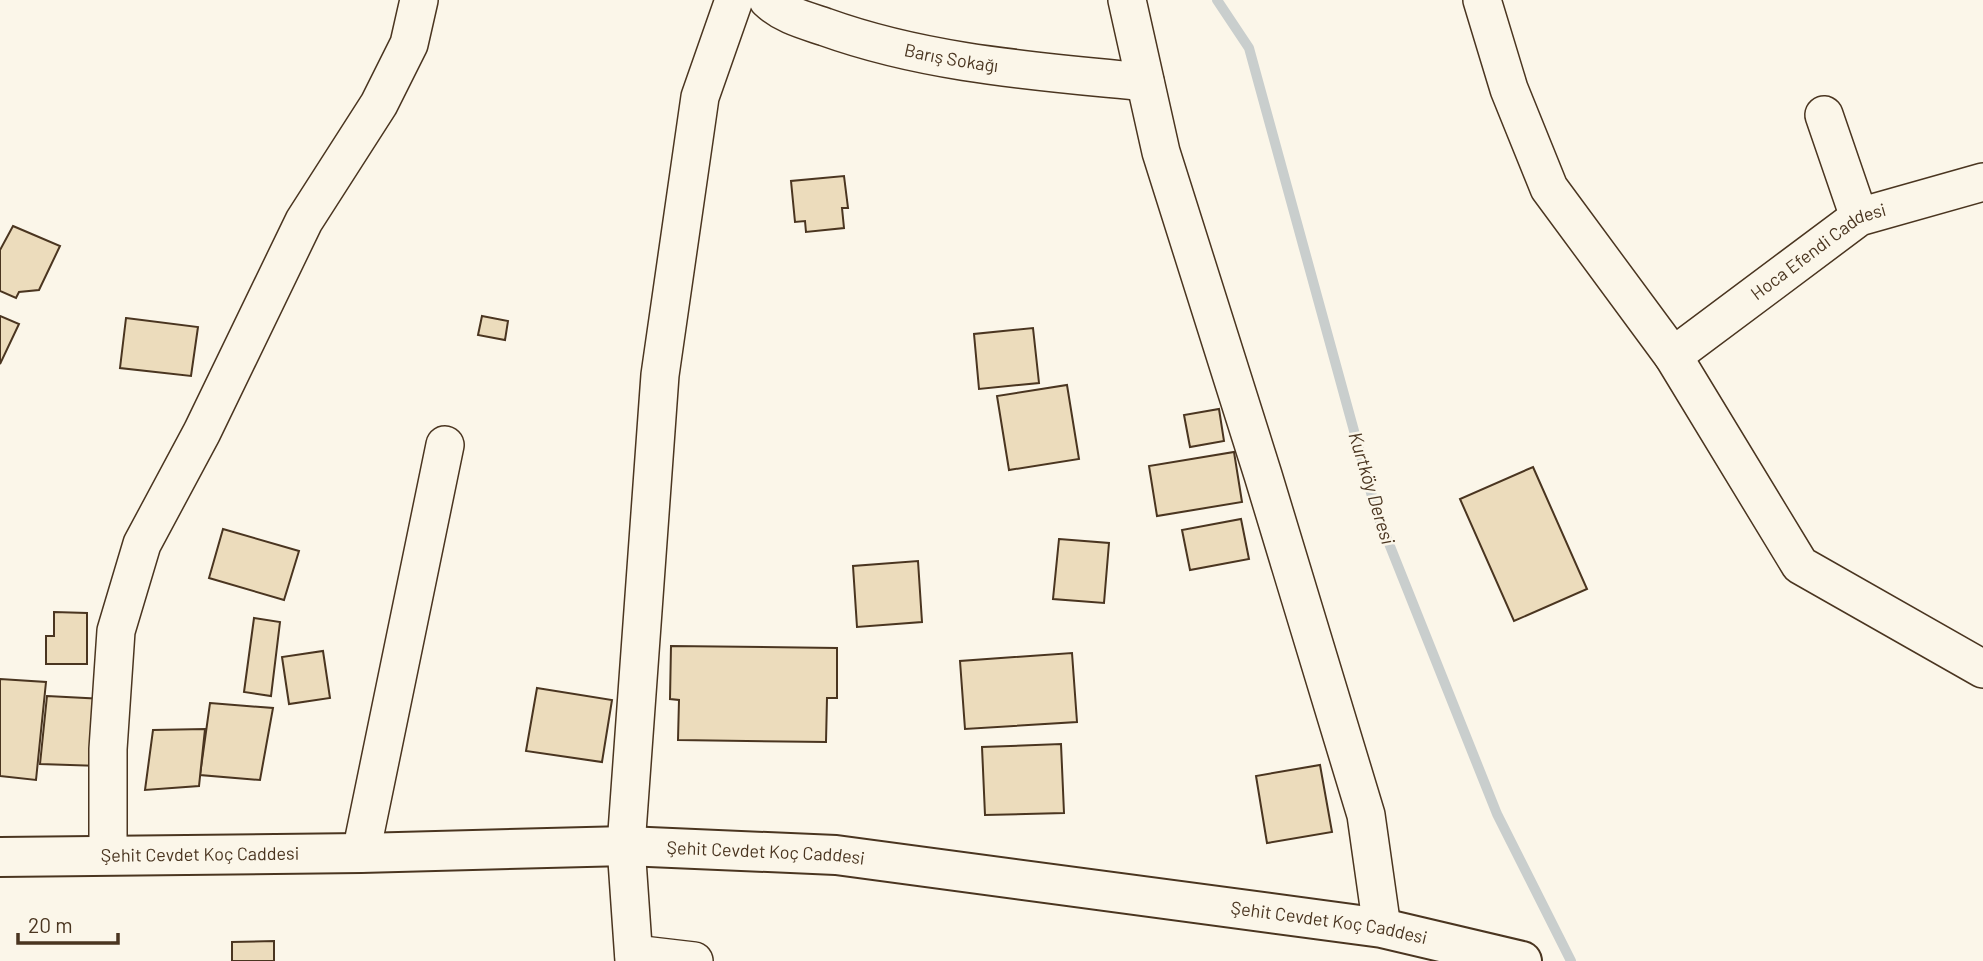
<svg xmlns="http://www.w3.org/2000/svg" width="1983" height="961" font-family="Barlow,sans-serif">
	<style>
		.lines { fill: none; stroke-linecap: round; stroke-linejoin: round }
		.stream { stroke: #c9cecd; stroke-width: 10 }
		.building { fill: #ecdcbc; stroke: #4a3520; stroke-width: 2 }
		.minor-casing { stroke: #4a3520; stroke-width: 40 }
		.major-casing { stroke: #4a3520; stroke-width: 42 }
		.minor { stroke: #fbf6e9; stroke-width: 37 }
		.major { stroke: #fbf6e9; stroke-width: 38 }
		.labels { text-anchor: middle; stroke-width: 5; stroke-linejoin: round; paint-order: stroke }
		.street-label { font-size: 18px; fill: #4a3520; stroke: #fbf6e9 }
		.water-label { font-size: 19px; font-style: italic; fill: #4a3520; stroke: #fbf6e9 }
	</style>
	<rect width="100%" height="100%" fill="#fbf6e9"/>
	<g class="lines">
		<path class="stream" d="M1217,0L1249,48L1376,511L1497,814L1571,961"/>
	</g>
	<g class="building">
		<path d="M844,176L848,208H842L844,228L806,232L805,221L795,222L791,181Z"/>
		<path d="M13,226L60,246L39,290L19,292L16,298L0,291V250Z"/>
		<path d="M0,316L19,324L0,364Z"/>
		<path d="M482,316L508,321L505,340L478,335Z"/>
		<path d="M126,318L198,327L191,376L120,368Z"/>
		<path d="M1033,328L1039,383L979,389L974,334Z"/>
		<path d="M1067,385L1079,459L1009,470L997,396Z"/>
		<path d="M1219,409L1224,441L1190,447L1184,415Z"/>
		<path d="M1234,452L1242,502L1157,516L1149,466Z"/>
		<path d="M1533,467L1587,589L1514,621L1460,499Z"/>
		<path d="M1241,519L1249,559L1190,570L1182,530Z"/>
		<path d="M223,529L299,551L284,600L209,578Z"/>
		<path d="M1059,539L1109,543L1104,603L1053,599Z"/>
		<path d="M918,561L922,622L857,627L853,566Z"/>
		<path d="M54,612L87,613V664H46V636H54Z"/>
		<path d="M254,618L280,622L271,696L244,692Z"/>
		<path d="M671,646L837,648V698H827L826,742L678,740L679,700L670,699Z"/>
		<path d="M323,651L330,698L289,704L282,657Z"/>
		<path d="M1072,653L1077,722L965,729L960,661Z"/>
		<path d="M0,679L46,682L36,780L0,776Z"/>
		<path d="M537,688L612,700L602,762L526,751Z"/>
		<path d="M47,696L104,699L100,766L40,764Z"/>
		<path d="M210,703L273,708L260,780L200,775Z"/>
		<path d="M205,729L199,786L145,790L153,730Z"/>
		<path d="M1061,744L1064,813L985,815L982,747Z"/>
		<path d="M1320,765L1332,832L1267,843L1256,776Z"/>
		<path d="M274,941V961H232V942Z"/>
	</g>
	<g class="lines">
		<defs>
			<g id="minor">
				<path id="s1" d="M768,0C784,15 804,20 825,27C928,64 1036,71 1145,82"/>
				<path d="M1127,0L1161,152L1263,475L1366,815L1382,928"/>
				<path d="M1482,0L1509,89L1549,188L1673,356L1800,565L1983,669"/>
				<path d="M1824,115L1859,217"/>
				<path id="s2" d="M1673,356L1859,217L1983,182"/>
				<path d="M108,853V749L116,631L142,544L202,432L304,221L379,104L409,44L419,0"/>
				<path d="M361,853L445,445"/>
				<path d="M634,954L694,961"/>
				<path d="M634,961L626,846L660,375L700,97L734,0"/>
			</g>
			<g id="major">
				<path id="s3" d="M0,857L361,853L626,846L836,855L1382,928L1522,961"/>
			</g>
		</defs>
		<use href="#minor" class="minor-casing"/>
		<use href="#major" class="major-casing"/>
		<use href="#minor" class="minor"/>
		<use href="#major" class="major"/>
	</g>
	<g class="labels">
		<g class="street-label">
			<text dy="6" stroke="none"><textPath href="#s1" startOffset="194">Barış Sokağı</textPath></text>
			<text dy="6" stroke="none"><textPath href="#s2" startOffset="180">Hoca Efendi Caddesi</textPath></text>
			<text dy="6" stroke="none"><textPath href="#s3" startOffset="200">Şehit Cevdet Koç Caddesi</textPath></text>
			<text dy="6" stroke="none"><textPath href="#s3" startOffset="766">Şehit Cevdet Koç Caddesi</textPath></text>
			<text dy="6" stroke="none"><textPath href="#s3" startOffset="1334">Şehit Cevdet Koç Caddesi</textPath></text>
		</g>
		<g class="water-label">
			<text transform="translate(1372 488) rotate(73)" y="7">Kurtköy Deresi</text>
		</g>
	</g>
	<path d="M18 933v10h100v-10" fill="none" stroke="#4a3520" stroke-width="3.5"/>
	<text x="28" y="933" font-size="21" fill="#4a3520" stroke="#fbf6e9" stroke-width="5" paint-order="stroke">20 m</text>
</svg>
